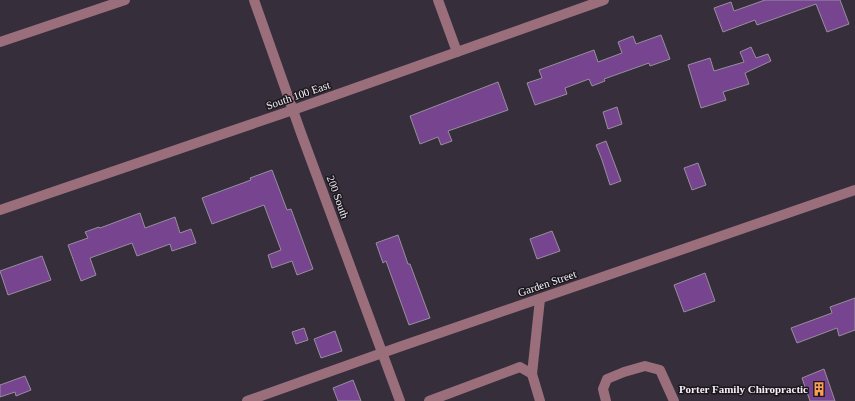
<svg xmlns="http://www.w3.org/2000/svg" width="855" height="401" font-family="'Times New Roman',serif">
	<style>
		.building { fill: #774590; stroke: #978e9d }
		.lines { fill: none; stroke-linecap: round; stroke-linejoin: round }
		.minor { stroke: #9a6f7b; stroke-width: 10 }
		.labels { text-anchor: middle; stroke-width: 3; stroke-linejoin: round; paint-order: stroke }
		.street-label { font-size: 11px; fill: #f5f0f8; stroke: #1c181e }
		.poi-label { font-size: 11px; font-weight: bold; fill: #f5f0f8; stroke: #1c181e; text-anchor: end }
	</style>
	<rect width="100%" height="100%" fill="#362e3b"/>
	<g class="building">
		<path d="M765,0H840L849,24L827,32L816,4L757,25L755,20L723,32L714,8L731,2L734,11Z"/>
		<path d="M661,35L670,59L650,66L649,63L604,79L605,81L592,86L589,79L565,88L567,94L535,105L527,83L542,78L539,70L594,50L598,62L622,53L618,42L633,36L636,44Z"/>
		<path d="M751,47L756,58L768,54L771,61L745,73L749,84L723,92L726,100L701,108L688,65L710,58L714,71L744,62L740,52Z"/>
		<path d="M498,82L508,110L448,131L452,141L441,145L438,137L420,144L410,116Z"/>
		<path d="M617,107L622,124L608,129L603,112Z"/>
		<path d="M606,141L621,181L610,185L602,160L596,145Z"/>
		<path d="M698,163L706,185L692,190L684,168Z"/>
		<path d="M272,170L287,210L291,209L313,269L297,275L292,261L272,268L268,255L281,250L264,205L212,224L202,198L251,180L250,178Z"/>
		<path d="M140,213L145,228L175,217L180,233L191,229L196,243L172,251L170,244L137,256L132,243L90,258L96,275L81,281L68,245L88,238L85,232L99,227L100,228Z"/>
		<path d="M552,231L560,251L537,259L530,239Z"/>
		<path d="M398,235L408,264H410L430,318L409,325L386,261L383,263L376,243Z"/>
		<path d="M42,256L51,280L8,295L0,271Z"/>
		<path d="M705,273L715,301L684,312L674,285Z"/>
		<path d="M855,298V330L839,336L837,328L797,343L791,328L832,313L830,307Z"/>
		<path d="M304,328L308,340L296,344L292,332Z"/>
		<path d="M335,331L342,351L321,358L314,339Z"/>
		<path d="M824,369L835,401H810L802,378Z"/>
		<path d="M25,376L31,390L16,396L15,392L0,397V385Z"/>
		<path d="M353,380L361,401H338L333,388Z"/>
	</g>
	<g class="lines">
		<g class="minor">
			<path d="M254,0L301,133L400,401"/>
			<path d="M438,0L457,52"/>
			<path d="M0,42L125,0"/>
			<path d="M0,210L293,110L604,0"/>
			<path d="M532,374L540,299"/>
			<path d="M247,401L399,347L855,190"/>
			<path d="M429,401L520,367L532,374L540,401"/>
			<path d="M606,401L603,389L607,379L624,372L645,366L660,370L674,401"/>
		</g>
	</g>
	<defs>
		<symbol id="building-bare" viewBox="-9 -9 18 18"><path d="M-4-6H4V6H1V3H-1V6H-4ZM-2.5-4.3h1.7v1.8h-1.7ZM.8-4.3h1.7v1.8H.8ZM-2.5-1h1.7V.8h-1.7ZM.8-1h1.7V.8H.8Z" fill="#fc9d53" stroke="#1c181e" stroke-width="2.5" paint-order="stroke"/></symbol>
	</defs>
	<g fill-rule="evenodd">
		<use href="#building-bare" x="809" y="379" width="20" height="20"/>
	</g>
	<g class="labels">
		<g class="street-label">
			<text transform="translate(298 95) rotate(-19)" y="4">South 100 East</text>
			<text transform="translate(338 197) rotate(70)" y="4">200 South</text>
			<text transform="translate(547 283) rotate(-19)" y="4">Garden Street</text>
		</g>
		<g class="poi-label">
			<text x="808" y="393">Porter Family Chiropractic</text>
		</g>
	</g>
</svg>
